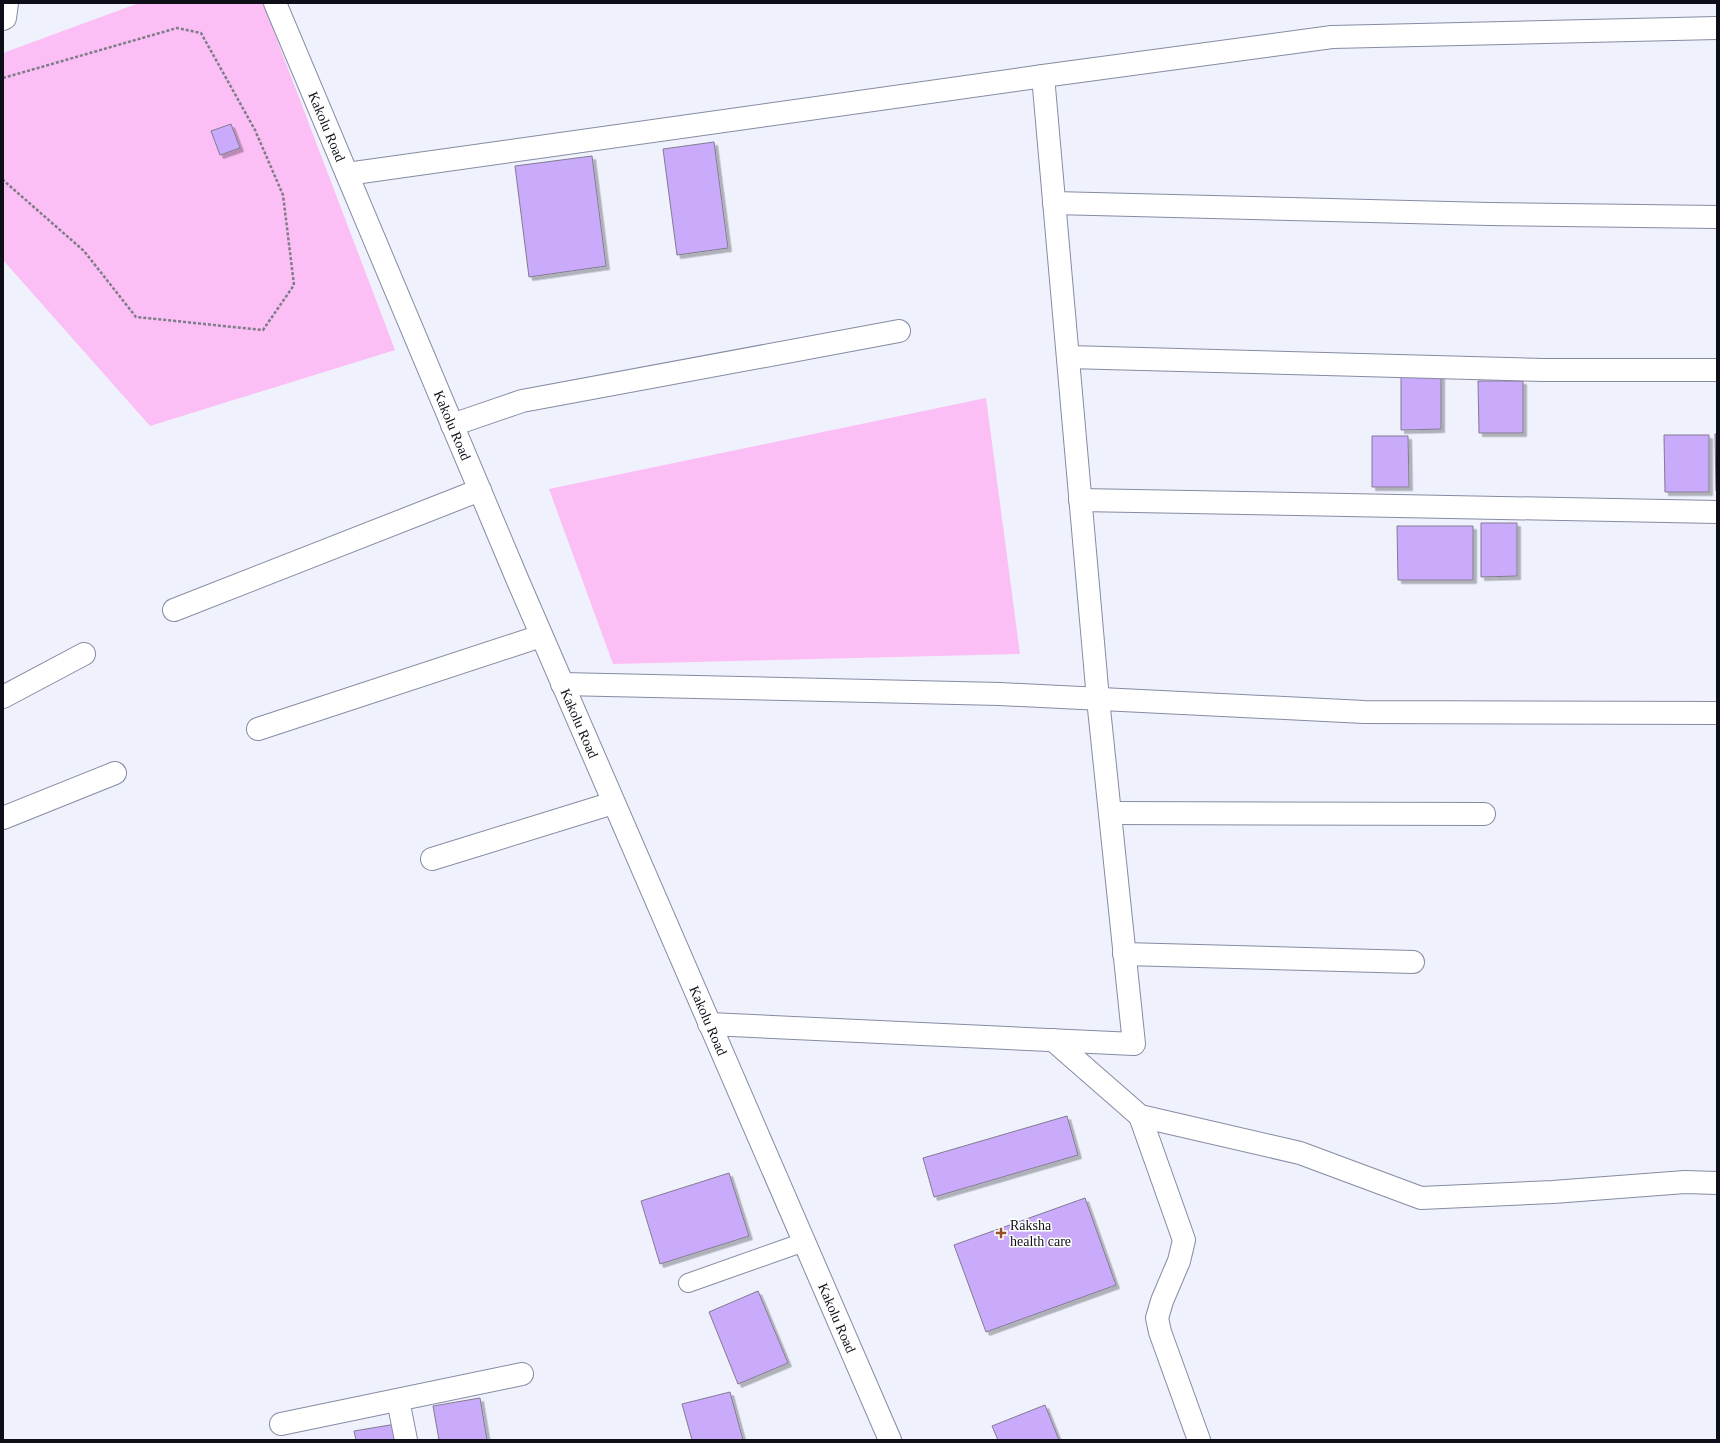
<svg xmlns="http://www.w3.org/2000/svg" width="1720" height="1443" font-family="Georgia,serif">
	<style>
		.green { fill: #fbbef5 }
		.building { fill: #caaafa; stroke: #827a91; filter: url(#shadow) }
		.lines { fill: none; stroke-linecap: round; stroke-linejoin: round }
		.service-casing { stroke: #858ba2; stroke-width: 20 }
		.minor-casing { stroke: #858ba2; stroke-width: 24 }
		.secondary-casing { stroke: #858ba2; stroke-width: 24 }
		.path { stroke: #7c7d87; stroke-width: 2.5; stroke-dasharray: 3 2; stroke-linecap: butt }
		.service { stroke: #fff; stroke-width: 18 }
		.minor { stroke: #fff; stroke-width: 22 }
		.secondary { stroke: #fff; stroke-width: 22 }
		.poi-dot { fill: #955124; stroke: #fff; stroke-width: 1.5 }
		.labels { text-anchor: middle; stroke-width: 3; stroke-linejoin: round; paint-order: stroke }
		.street-label { font-size: 14px; fill: #0d0e17; stroke: #fff }
		.poi-label { font-size: 14px; fill: #0d0e17; stroke: #fff; text-anchor: start }
	</style>
	<defs>
		<filter id="shadow"><feDropShadow dx="3.5" dy="3.5" stdDeviation="0" flood-color="#0004"/></filter>
	</defs>
	<rect width="100%" height="100%" fill="#eff1fc"/>
	<g class="green">
		<path d="M139,3H263L395,350L150,426L3,260V53Z"/>
		<path d="M986,398L1020,654L613,664L549,489Z"/>
	</g>
	<g class="building">
		<path d="M231,124L240,148L220,155L211,131Z"/>
		<path d="M714,142L728,248L677,255L663,149Z"/>
		<path d="M592,156L606,266L529,277L515,166Z"/>
		<path d="M1401,374H1441V429L1401,430Z"/>
		<path d="M1478,381H1523V433H1479Z"/>
		<path d="M1715,434H1717V491H1716Z"/>
		<path d="M1664,435H1709V492H1665Z"/>
		<path d="M1372,436H1408L1409,487H1372Z"/>
		<path d="M1481,523H1517V576L1481,577Z"/>
		<path d="M1397,526H1473V580H1398Z"/>
		<path d="M1067,1116L1078,1155L934,1197L923,1158Z"/>
		<path d="M729,1173L749,1236L660,1264L641,1201Z"/>
		<path d="M1085,1198L1116,1285L986,1332L954,1245Z"/>
		<path d="M758,1291L788,1363L738,1384L709,1312Z"/>
		<path d="M730,1392L743,1440H692L682,1404Z"/>
		<path d="M480,1398L487,1440H439L433,1406Z"/>
		<path d="M1045,1405L1059,1440H998L992,1426Z"/>
		<path d="M396,1424L399,1440H356L354,1431Z"/>
	</g>
	<g class="lines">
		<defs>
			<path id="service" d="M688,1283L804,1242"/>
			<g id="minor">
				<path d="M3,19L5,18L7,3"/>
				<path d="M1043,76L1332,37L1717,28"/>
				<path d="M347,174L1043,76L1098,699L1134,1044L709,1024"/>
				<path d="M1054,203L1489,214L1717,217"/>
				<path d="M1068,357L1544,370H1717"/>
				<path d="M452,425L522,401L899,331"/>
				<path d="M1080,500L1717,512"/>
				<path d="M174,610L480,490"/>
				<path d="M562,684L1000,694L1364,712L1717,713"/>
				<path d="M3,697L84,654"/>
				<path d="M258,729L541,636"/>
				<path d="M1110,813L1484,814"/>
				<path d="M3,818L115,773"/>
				<path d="M432,859L613,803"/>
				<path d="M1124,954L1413,962"/>
				<path d="M1053,1040L1140,1116L1300,1153L1421,1198L1553,1192L1685,1182L1717,1183"/>
				<path d="M1140,1116L1184,1240L1179,1261L1162,1301L1157,1318L1160,1332L1199,1440"/>
				<path d="M398,1400L406,1440"/>
				<path d="M281,1424L522,1374"/>
			</g>
			<g id="secondary">
				<path id="s1" d="M275,3L518,581L890,1440"/>
			</g>
		</defs>
		<use href="#service" class="service-casing"/>
		<use href="#minor" class="minor-casing"/>
		<use href="#secondary" class="secondary-casing"/>
		<path class="path" d="M3,78L177,28L201,33L255,130L283,195L294,285L263,330L136,317L84,251L3,180"/>
		<use href="#service" class="service"/>
		<use href="#minor" class="minor"/>
		<use href="#secondary" class="secondary"/>
	</g>
	<path class="poi-dot" d="M999 1227h4v4h4v4h-4v4h-4v-4h-4v-4h4z"/>
	<g class="labels">
		<g class="street-label">
			<text dy="5" stroke="none"><textPath href="#s1" startOffset="134">Kakolu Road</textPath></text>
			<text dy="5" stroke="none"><textPath href="#s1" startOffset="458">Kakolu Road</textPath></text>
			<text dy="5" stroke="none"><textPath href="#s1" startOffset="782">Kakolu Road</textPath></text>
			<text dy="5" stroke="none"><textPath href="#s1" startOffset="1106">Kakolu Road</textPath></text>
			<text dy="5" stroke="none"><textPath href="#s1" startOffset="1430">Kakolu Road</textPath></text>
		</g>
		<g class="poi-label">
			<text x="1010" y="1230">Raksha<tspan x="1010" dy="16">health care</tspan></text>
		</g>
	</g>
	<rect width="1720" height="1443" fill="none" stroke="#0d0e17" stroke-width="8"/>
</svg>
